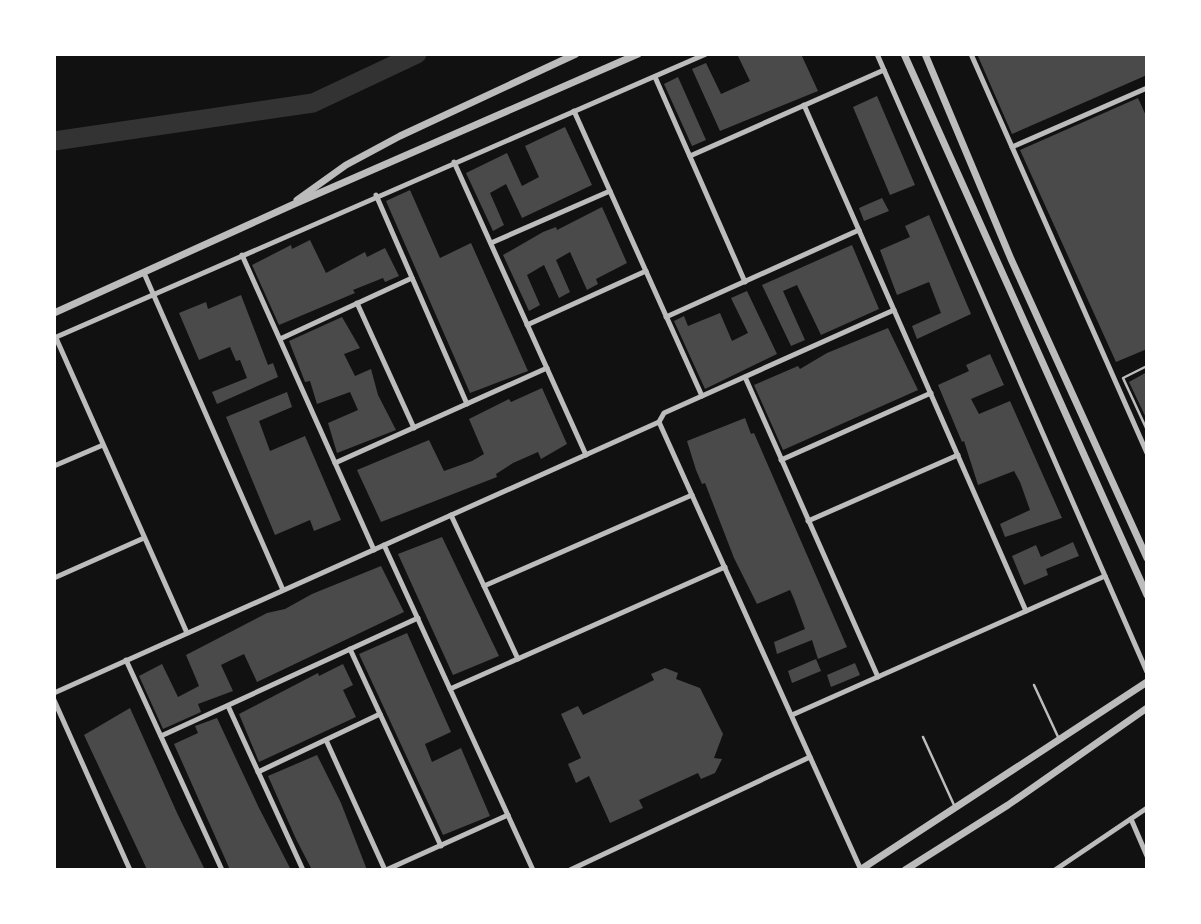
<svg xmlns="http://www.w3.org/2000/svg" width="1201" height="924" font-family="Roboto,sans-serif">
	<style>
		.lines { fill: none; stroke-linecap: round; stroke-linejoin: round }
		.river { stroke: #333; stroke-width: 19 }
		.building { fill: #4a4a4a }
		.service { stroke: #bcbcbc; stroke-width: 2.5 }
		.minor { stroke: #bcbcbc; stroke-width: 5 }
		.tertiary { stroke: #bcbcbc; stroke-width: 7 }
	</style>
	<rect width="100%" height="100%" fill="#111"/>
	<g class="lines">
		<path class="river" d="M54,141L313,103L417,54"/>
	</g>
	<g class="building">
		<path d="M737,54H801L818,91L720,131L692,69L706,63L721,94L750,81Z"/>
		<path d="M977,54H1147V75L1012,134Z"/>
		<path d="M678,77L706,140L692,146L664,84Z"/>
		<path d="M877,96L915,185L890,195L853,107Z"/>
		<path d="M1138,98L1147,118V349L1116,362L1020,150Z"/>
		<path d="M565,127L592,185L522,218L506,184L490,193L504,225L493,231L466,173L507,153L522,186L539,177L525,146Z"/>
		<path d="M410,190L440,258L471,243L528,371L470,393L386,201Z"/>
		<path d="M882,198L889,211L864,221L859,208Z"/>
		<path d="M602,207L627,263L596,279L598,284L587,290L570,252L556,260L570,292L559,298L544,265L527,275L540,305L529,311L503,255L543,232L556,227L557,230Z"/>
		<path d="M929,215L971,314L917,339L912,326L941,313L929,282L897,295L880,250L910,237L905,226Z"/>
		<path d="M310,240L326,273L365,252L367,257L385,248L399,276L385,282L383,278L353,290L355,293L279,325L252,265L291,245L292,249Z"/>
		<path d="M852,245L879,309L821,335L797,285L783,291L805,340L791,346L762,285Z"/>
		<path d="M747,291L777,354L705,389L674,321L684,316L688,326L720,313L732,341L748,333L731,298Z"/>
		<path d="M241,295L268,365L273,363L278,377L217,404L212,392L247,378L240,360L236,361L230,347L199,360L179,313L206,302L208,309Z"/>
		<path d="M342,317L360,348L344,354L355,376L371,369L378,395L396,430L337,453L328,423L358,410L350,392L317,404L310,381L305,382L289,341Z"/>
		<path d="M888,328L918,390L783,450L754,385L798,366L800,369L827,353Z"/>
		<path d="M990,354L1004,385L971,399L979,414L1010,401L1062,518L1005,537L1000,524L1030,510L1020,482L1014,471L978,485L964,441L962,442L938,385L969,371L966,365Z"/>
		<path d="M1147,372V420L1129,382Z"/>
		<path d="M542,388L567,444L541,459L538,452L513,463L496,474L497,477L381,522L357,470L429,440L444,471L472,461L484,454L469,419L509,399L511,402Z"/>
		<path d="M287,392L292,407L259,421L270,451L305,436L341,520L314,531L310,520L275,535L226,417Z"/>
		<path d="M745,418L751,434L754,433L847,647L818,659L812,640L777,654L774,642L805,629L794,599L790,590L757,604L734,558L705,483L702,484L696,470L687,441Z"/>
		<path d="M442,537L499,656L453,675L398,554Z"/>
		<path d="M1073,542L1079,556L1046,569L1048,575L1024,585L1012,556L1036,545L1041,557Z"/>
		<path d="M381,566L404,612L257,682L244,654L227,662L221,665L233,691L198,704L201,712L163,729L139,676L162,664L178,697L199,686L186,655L267,613L285,609L312,594Z"/>
		<path d="M407,633L451,732L425,744L432,762L461,748L490,816L443,835L359,654Z"/>
		<path d="M816,659L821,671L792,683L788,671Z"/>
		<path d="M855,663L860,675L831,687L827,675Z"/>
		<path d="M343,664L353,685L343,690L356,717L259,762L239,714L318,673L319,676Z"/>
		<path d="M665,668L678,673L676,679L700,688L723,734L714,758L722,759L715,773L701,779L698,773L639,800L643,808L610,823L589,776L576,783L568,764L581,758L561,714L578,706L583,715L654,680L651,674Z"/>
		<path d="M130,708L178,815L205,870H147L143,861L84,735Z"/>
		<path d="M217,718L259,808L290,868L230,870L227,863L174,744L198,733L195,726Z"/>
		<path d="M317,755L341,803L367,870H312L296,839L268,776Z"/>
	</g>
	<g class="lines">
		<g class="service">
			<path d="M1147,366L1123,378L1147,430"/>
			<path d="M1034,685L1059,739"/>
			<path d="M923,737L954,805"/>
		</g>
		<g class="minor">
			<path d="M877,54L1147,672"/>
			<path d="M971,54L1147,453"/>
			<path d="M655,77L745,282"/>
			<path d="M804,105L1026,611"/>
			<path d="M574,111L702,396"/>
			<path d="M1012,147L1147,88"/>
			<path d="M690,156L884,70"/>
			<path d="M454,162L586,455"/>
			<path d="M376,195L467,404"/>
			<path d="M491,243L610,191"/>
			<path d="M242,255L374,550"/>
			<path d="M144,273L283,590"/>
			<path d="M357,303L414,428"/>
			<path d="M666,317L859,230"/>
			<path d="M527,325L646,271"/>
			<path d="M54,338L706,54"/>
			<path d="M56,338L187,633"/>
			<path d="M280,339L412,278"/>
			<path d="M745,377L878,677"/>
			<path d="M659,422L861,870"/>
			<path d="M781,460L931,393"/>
			<path d="M335,463L547,368"/>
			<path d="M54,466L103,445"/>
			<path d="M451,515L518,659"/>
			<path d="M808,521L958,455"/>
			<path d="M384,545L533,870"/>
			<path d="M54,578L144,538"/>
			<path d="M484,586L692,495"/>
			<path d="M350,649L441,846"/>
			<path d="M126,660L222,870"/>
			<path d="M450,689L725,567"/>
			<path d="M54,693L659,422L664,413L894,310"/>
			<path d="M54,700L130,870"/>
			<path d="M228,706L303,870"/>
			<path d="M792,715L1105,576"/>
			<path d="M161,736L418,618"/>
			<path d="M326,740L385,870"/>
			<path d="M258,772L380,714"/>
			<path d="M1131,819L1147,856"/>
			<path d="M386,870L508,815"/>
			<path d="M570,870L810,757"/>
			<path d="M1055,870L1147,808"/>
		</g>
		<g class="tertiary">
			<path d="M904,54L1147,595"/>
			<path d="M925,54L1011,259L1147,558"/>
			<path d="M297,200L346,165L400,136L576,54"/>
			<path d="M54,313L292,205L638,54"/>
			<path d="M860,870L1147,682"/>
			<path d="M905,870L1008,805L1147,708"/>
		</g>
	</g>
	<rect width="1201" height="924" fill="none" stroke="#ffffff" stroke-width="112"/>
</svg>
